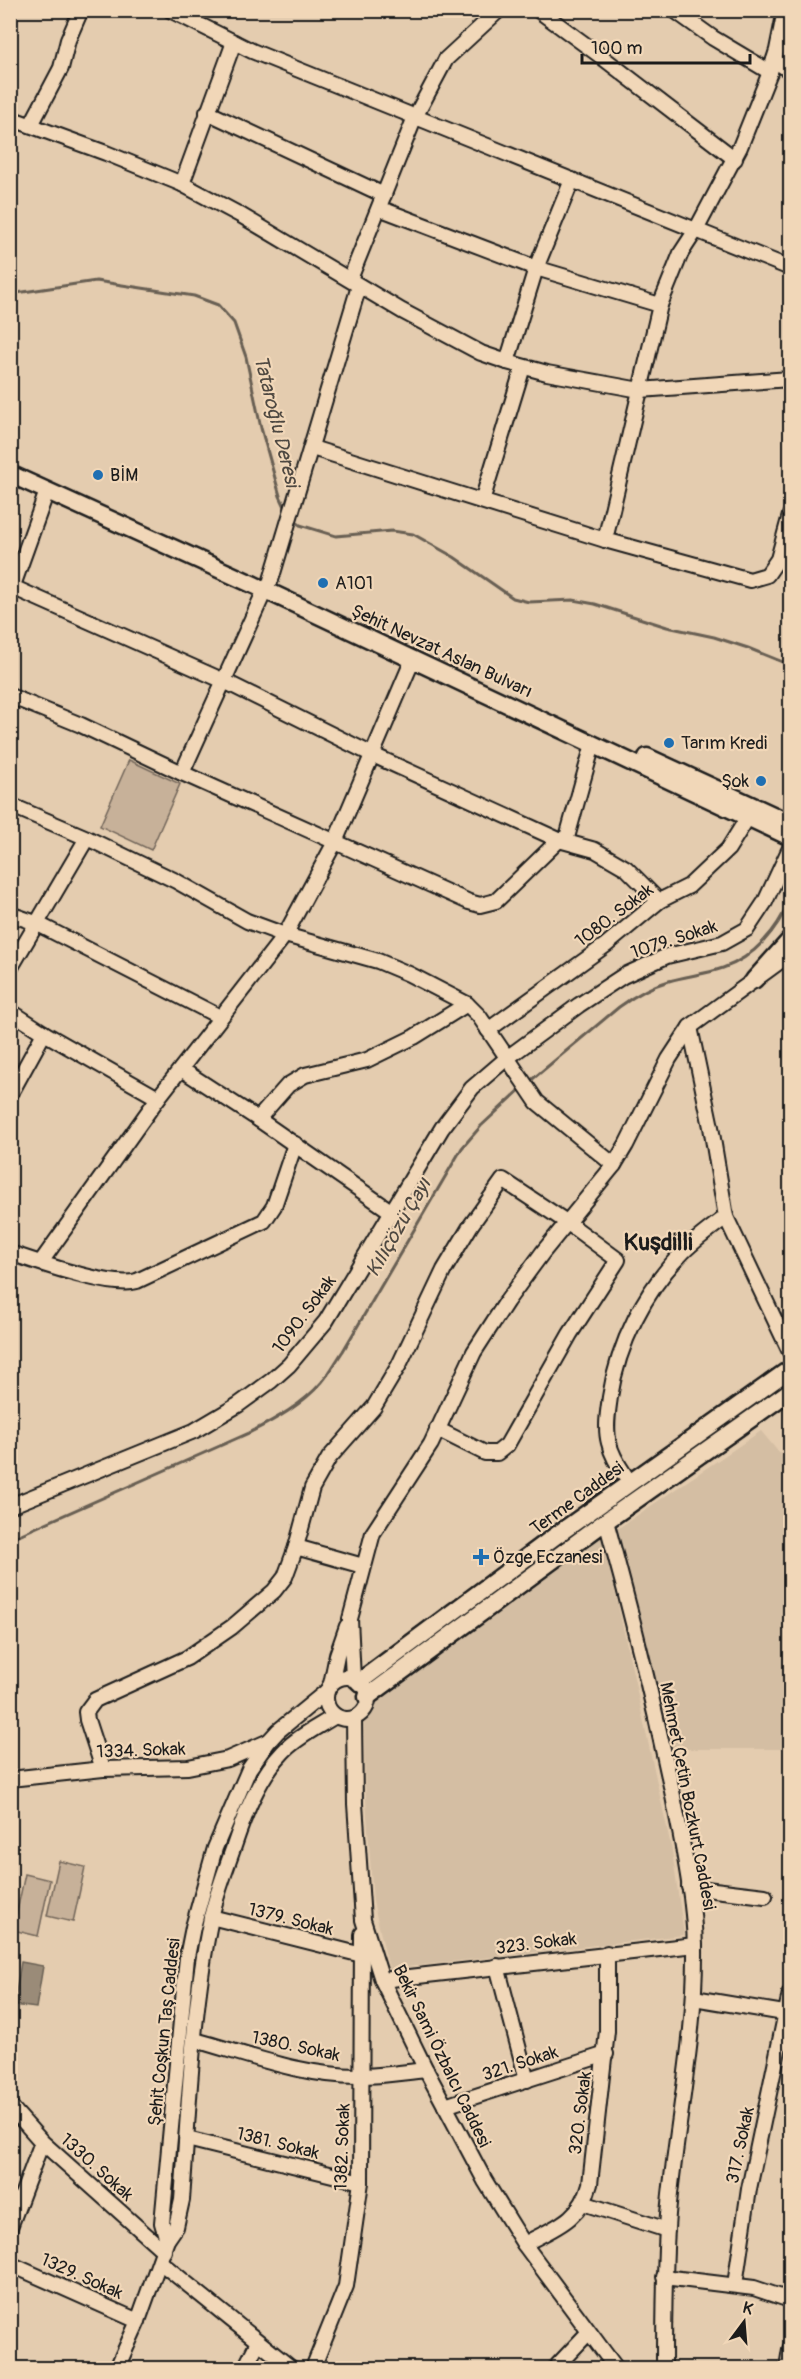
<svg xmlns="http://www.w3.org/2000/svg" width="801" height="2379" font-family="Pangolin,sans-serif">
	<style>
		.built { fill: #d4bea3 }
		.green { fill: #c7b199; stroke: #72665a; stroke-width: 1.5 }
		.water { fill: #9a8b78; stroke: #685f53; stroke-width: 1.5 }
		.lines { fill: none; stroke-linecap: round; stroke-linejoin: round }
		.stream { stroke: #685f53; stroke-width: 3 }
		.minor-casing { stroke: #1c1c1c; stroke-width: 18 }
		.major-casing { stroke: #1c1c1c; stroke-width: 21 }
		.minor { stroke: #f1d7b8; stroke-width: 14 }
		.major { stroke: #f1d7b8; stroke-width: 16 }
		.poi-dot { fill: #1f6fb2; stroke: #f1d7b8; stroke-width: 2 }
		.labels { text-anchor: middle; stroke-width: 4.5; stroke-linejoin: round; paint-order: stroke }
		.poi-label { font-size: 18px; fill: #1c1c1c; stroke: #f1d7b8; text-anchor: start }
		.street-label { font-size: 18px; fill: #1c1c1c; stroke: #f1d7b8 }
		.water-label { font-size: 20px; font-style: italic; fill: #4e4841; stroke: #f1d7b8 }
		.district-label { font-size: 24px; font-weight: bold; fill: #1c1c1c; stroke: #f1d7b8 }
	</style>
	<rect width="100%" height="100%" fill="#e4ccaf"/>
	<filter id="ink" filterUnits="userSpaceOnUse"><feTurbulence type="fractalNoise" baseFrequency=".0167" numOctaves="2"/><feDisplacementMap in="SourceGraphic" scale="12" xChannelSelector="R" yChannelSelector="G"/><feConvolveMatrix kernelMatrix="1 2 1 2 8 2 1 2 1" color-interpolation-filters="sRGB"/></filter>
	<g filter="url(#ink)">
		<g class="built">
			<path d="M761,1431L790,1466V1749H673L617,1529Z"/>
			<path d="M602,1532L672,1851L684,1935L389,1969L373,1901L365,1785L364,1715L382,1697Z"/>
		</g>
		<g class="green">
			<path d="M129,760L180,784L151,850L100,826Z"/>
			<path d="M59,1861L85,1867L73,1922L47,1916Z"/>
			<path d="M25,1874L50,1880L38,1936L13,1930Z"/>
		</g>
		<path class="water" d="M21,1962L43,1966L36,2008L14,2005Z"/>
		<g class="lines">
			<g class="stream">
				<path d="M10,155L15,144L12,125"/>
				<path d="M10,294L96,281L194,296L218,305L234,323L246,357L261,428L280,496L287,511"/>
				<path d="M293,519L300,525L336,536L392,531L413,534L454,557L513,598L529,602L573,600L595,604L667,627L714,637L748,648L790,665"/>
				<path d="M529,1082L619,1007C634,996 651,986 669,981C687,976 706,974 723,968C755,957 777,930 790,900"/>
				<path d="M10,1539L249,1433C276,1419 302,1405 322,1382C330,1373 336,1361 343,1351L462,1148L481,1126L522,1088"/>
			</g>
			<defs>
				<g id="minor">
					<path d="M170,10L252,51L790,268"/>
					<path d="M538,10L598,54L735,159"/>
					<path d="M674,10L713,38L770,72"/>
					<path d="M774,60L790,71"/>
					<path d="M207,112L384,195"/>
					<path d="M10,118L106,153L182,184L242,216L402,311L481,353L507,362L547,373L640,390L790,379"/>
					<path d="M31,125L61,68L68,40L81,10"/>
					<path d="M182,184L234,42"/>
					<path d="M379,208L536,268L660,305"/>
					<path d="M350,279L415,117L446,59L499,10"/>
					<path d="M507,362L536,268L572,180"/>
					<path d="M312,448L605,540L750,580L767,575L778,559L790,515"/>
					<path d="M482,501L523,367"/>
					<path d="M605,540L660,305L681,253L696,230L740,147L770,72L777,50L785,10"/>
					<path d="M271,580L359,286"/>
					<path d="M10,586L224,681L373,755L559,840L595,850L626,868L659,901"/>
					<path d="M10,594L47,491"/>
					<path d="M10,696L81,725L182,773L469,902L480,905L496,901L559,840"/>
					<path d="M182,773L265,590"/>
					<path d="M10,805L87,838L176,881L247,921L285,935L378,961L409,974L467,1004L479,1016L537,1102L614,1165"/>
					<path d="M566,841L593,744"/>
					<path d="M10,914L36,923L220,1017"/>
					<path d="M10,969L87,838"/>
					<path d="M10,1011L44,1033L158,1098"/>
					<path d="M690,1027L711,1127L726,1217L790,1352"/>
					<path d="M488,1030L606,945L659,901L689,886L728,849L753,809"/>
					<path d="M181,1069L258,1119L392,1212"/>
					<path d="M10,1095L44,1033"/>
					<path d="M258,1119L288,1085L305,1075L367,1060L414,1037L467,1004"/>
					<path d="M10,1253C38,1262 112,1289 137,1281L264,1221L274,1206L295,1144"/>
					<path d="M41,1262L158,1098L285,935L335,842L413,659"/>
					<path d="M630,1483C622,1470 612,1458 609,1443C605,1429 608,1411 610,1397C618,1344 645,1290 683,1252C696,1239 711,1228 726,1217"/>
					<path d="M10,1506L194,1431L238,1405L271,1381L289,1365L326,1321L442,1128L472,1088L507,1058L579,1005L623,976L667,956L722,943L747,929L765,902L790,848"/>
					<path d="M606,1521C631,1611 653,1700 672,1791C682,1842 694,1895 695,1948C696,2037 676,2126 668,2214C664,2266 664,2317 664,2368"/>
					<path d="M296,1547L312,1488L329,1458L374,1407L399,1365L444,1270L471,1225L503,1180L568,1223L618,1260L570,1334L507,1445L497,1453H485L437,1429"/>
					<circle cx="347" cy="1698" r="21"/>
					<path d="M353,1679L350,1619L373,1533L431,1444L474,1352L507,1301L543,1252L614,1165L626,1145L669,1059L690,1027L790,954"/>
					<path d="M331,1684L337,1655L347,1626"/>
					<path d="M354,1718L355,1804L363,1920L382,1980L426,2070L485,2181L524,2244L616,2368"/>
					<path d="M103,1769L87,1720L86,1712L95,1700L187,1658L232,1627L274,1591L285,1577L296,1547L363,1566"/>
					<path d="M10,1779L103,1769L188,1767L228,1759L267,1742"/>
					<path d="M689,1887L765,1896"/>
					<path d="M211,1917L362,1955"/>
					<path d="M497,1966L527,2080"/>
					<path d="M382,1980L695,1945"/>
					<path d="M694,1998L790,2014"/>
					<path d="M195,2040C249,2055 305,2077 361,2076C383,2076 404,2072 426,2070"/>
					<path d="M10,2106L42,2142L164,2251"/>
					<path d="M445,2106L606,2054"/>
					<path d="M187,2139L361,2182"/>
					<path d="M583,2203L667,2230"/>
					<path d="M10,2227L42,2142"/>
					<path d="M167,2240L162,2223L187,1957L193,1927L215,1848L249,1769L268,1742L278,1731L327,1691"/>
					<path d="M524,2244C554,2228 581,2220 590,2184L607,2031V1953"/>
					<path d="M160,2262L291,2368"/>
					<path d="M10,2264L138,2321"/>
					<path d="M664,2277L754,2288L790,2300"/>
					<path d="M735,2285L749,2189L790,1993"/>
					<path d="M117,2368L138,2321L167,2240L176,2227L182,2200C189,2107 192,2010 211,1918C216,1895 225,1872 233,1849C244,1816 258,1778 283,1752C297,1737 318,1727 335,1716"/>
					<path d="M245,2368L258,2342"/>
					<path d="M313,2368L346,2286L361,2182L362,1934"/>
					<path d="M555,2368L588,2333"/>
					<path d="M787,2368L790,2349"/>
				</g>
				<g id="major">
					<path d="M10,474L265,590L790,837"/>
					<path d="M647,757L790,823"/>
					<path d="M754,980L790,940"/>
					<path d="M359,1682L554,1537L790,1369"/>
					<path d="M367,1697L606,1521L790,1391"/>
				</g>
			</defs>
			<use href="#minor" class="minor-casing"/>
			<use href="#major" class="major-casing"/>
			<use href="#minor" class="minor"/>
			<use href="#major" class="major"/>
		</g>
	</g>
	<g class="poi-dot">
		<circle cx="98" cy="475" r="6"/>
		<circle cx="323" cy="583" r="6"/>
		<circle cx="669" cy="743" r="6"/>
		<circle cx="761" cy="781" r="6"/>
		<path d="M478 1548h6v6h6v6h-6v6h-6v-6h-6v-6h6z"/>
	</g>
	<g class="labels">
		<g class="poi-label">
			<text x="110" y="481">BİM</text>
			<text x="335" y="589">A101</text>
			<text x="681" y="749">Tarım Kredi</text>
			<text x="749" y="787" text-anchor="end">Şok</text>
			<text x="493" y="1563">Özge Eczanesi</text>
		</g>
		<g class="street-label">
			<text transform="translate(442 651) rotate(25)" y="6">Şehit Nevzat Aslan Bulvarı</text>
			<text transform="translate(614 915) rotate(-37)" y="6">1080. Sokak</text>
			<text transform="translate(674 939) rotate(-18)" y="6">1079. Sokak</text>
			<text transform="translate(304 1314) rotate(-53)" y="6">1090. Sokak</text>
			<text transform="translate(577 1498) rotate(-36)" y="6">Terme Caddesi</text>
			<text transform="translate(141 1750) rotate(-2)" y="6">1334. Sokak</text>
			<text transform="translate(688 1796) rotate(79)" y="6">Mehmet Çetin Bozkurt Caddesi</text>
			<text transform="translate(291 1919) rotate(14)" y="6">1379. Sokak</text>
			<text transform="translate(536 1943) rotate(-7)" y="6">323. Sokak</text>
			<text transform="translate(164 2032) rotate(-84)" y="6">Şehit Coşkun Taş Caddesi</text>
			<text transform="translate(296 2046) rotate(12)" y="6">1380. Sokak</text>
			<text transform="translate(442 2056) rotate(64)" y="6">Bekir Sami Özbalcı Caddesi</text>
			<text transform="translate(520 2063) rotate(-18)" y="6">321. Sokak</text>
			<text transform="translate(580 2113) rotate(-83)" y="6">320. Sokak</text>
			<text transform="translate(278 2143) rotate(14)" y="6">1381. Sokak</text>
			<text transform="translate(740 2145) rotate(-78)" y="6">317. Sokak</text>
			<text transform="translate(342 2147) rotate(-88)" y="6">1382. Sokak</text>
			<text transform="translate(97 2167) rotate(42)" y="6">1330. Sokak</text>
			<text transform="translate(82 2276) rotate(24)" y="6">1329. Sokak</text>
		</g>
		<g class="water-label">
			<text transform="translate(277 421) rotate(76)" y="7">Tataroğlu Deresi</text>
			<text transform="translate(398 1227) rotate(-60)" y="7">Kılıçözü Çayı</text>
		</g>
		<g class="district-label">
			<text x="658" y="1250">Kuşdilli</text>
		</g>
	</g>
	<rect width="801" height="2379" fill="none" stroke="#f1d7b8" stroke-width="36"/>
	<rect x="18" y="18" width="765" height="2343" fill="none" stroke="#1c1c1c" stroke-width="2" filter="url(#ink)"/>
	<g transform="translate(744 2322) rotate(16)" stroke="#f1d7b8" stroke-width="4.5" paint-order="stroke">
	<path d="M0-4.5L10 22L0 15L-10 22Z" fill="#1c1c1c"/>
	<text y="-9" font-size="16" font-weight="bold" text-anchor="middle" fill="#1c1c1c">K</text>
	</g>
	<path d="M582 54v9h168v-9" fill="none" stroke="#1c1c1c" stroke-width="3"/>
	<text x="591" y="54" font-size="18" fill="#1c1c1c" stroke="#f1d7b8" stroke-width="4.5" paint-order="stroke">100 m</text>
</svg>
